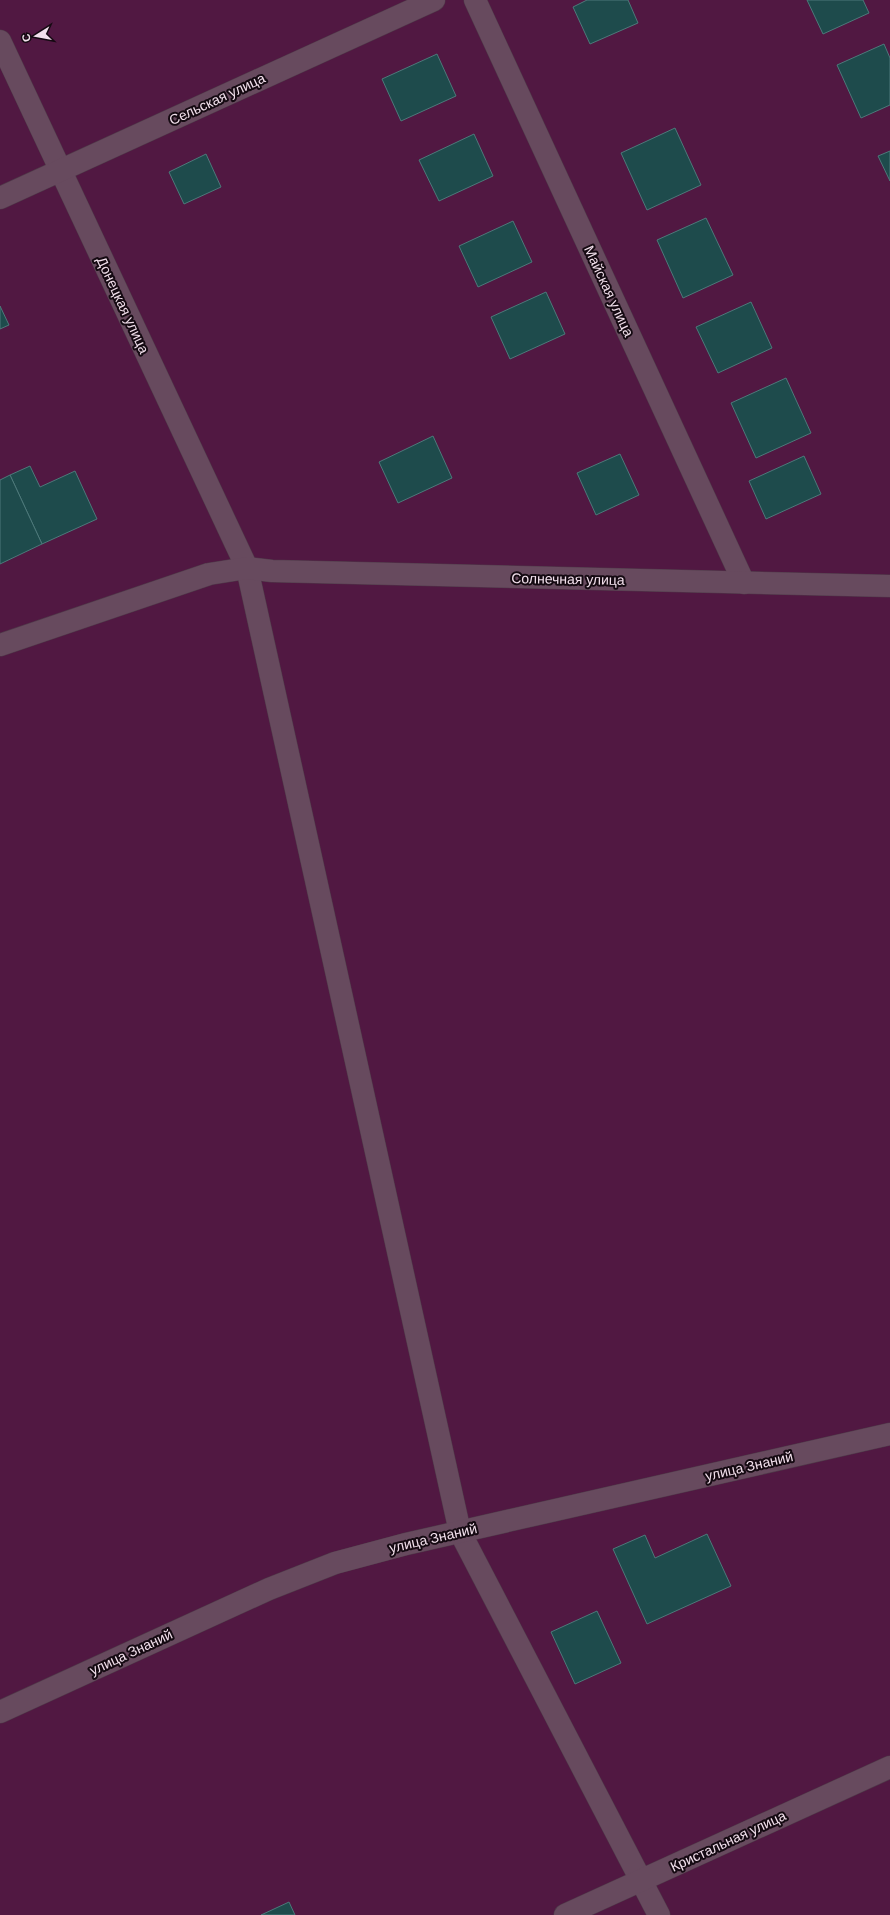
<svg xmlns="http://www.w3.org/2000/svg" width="890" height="1915" font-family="'DM Sans',sans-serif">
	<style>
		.green { fill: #511842 }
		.building { fill: #1e4b4c; stroke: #4d797a }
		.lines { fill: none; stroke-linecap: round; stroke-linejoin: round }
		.minor-casing { stroke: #4f3a49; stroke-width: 23 }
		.minor { stroke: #674a5e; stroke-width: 22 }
		.labels { text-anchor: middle; stroke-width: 4; stroke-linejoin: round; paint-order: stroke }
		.street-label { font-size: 14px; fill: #f2e0ec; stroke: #150a12 }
	</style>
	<rect width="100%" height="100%" fill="#341b2d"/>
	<rect class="green" x="0" y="0" width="890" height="1915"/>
	<g class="building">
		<path d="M587,0H628L638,23L590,44L573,7Z"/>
		<path d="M807,0H863L869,13L823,34Z"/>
		<path d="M884,44L890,58V105L861,118L837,65Z"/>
		<path d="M437,54L456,96L401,121L382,79Z"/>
		<path d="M675,128L701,185L647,210L621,153Z"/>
		<path d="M474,134L493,176L439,201L419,160Z"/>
		<path d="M890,151V181L878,156Z"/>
		<path d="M206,154L221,187L184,204L169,172Z"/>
		<path d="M706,218L733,275L683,298L657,240Z"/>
		<path d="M513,221L532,262L478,287L459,246Z"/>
		<path d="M546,292L565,334L510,359L491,317Z"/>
		<path d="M751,302L772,348L718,373L696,327Z"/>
		<path d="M0,306L9,325L0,329Z"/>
		<path d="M786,378L811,433L756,458L731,403Z"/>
		<path d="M433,436L452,478L398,503L379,462Z"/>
		<path d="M620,454L639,495L596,515L577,473Z"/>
		<path d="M804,456L821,494L766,519L749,481Z"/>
		<path d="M30,466L40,487L75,471L97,519L42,544L10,475Z"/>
		<path d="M10,475L42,544L0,564V480Z"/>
		<path d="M707,1534L731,1586L647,1624L613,1549L645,1535L655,1558Z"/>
		<path d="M597,1611L621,1663L575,1684L551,1632Z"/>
		<path d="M289,1902L295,1915H261Z"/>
	</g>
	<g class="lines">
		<defs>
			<g id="minor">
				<path d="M475,0L744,583"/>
				<path d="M0,41L247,568L460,1532L659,1915"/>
				<path d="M0,198L434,0"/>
				<path d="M0,645L209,574L247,568L272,571L890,586"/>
				<path d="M0,1712L269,1589L335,1563L406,1544L890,1434"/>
				<path d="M565,1915L890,1767"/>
			</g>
		</defs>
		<use href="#minor" class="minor-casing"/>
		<use href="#minor" class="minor"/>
	</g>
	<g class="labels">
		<g class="street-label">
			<text transform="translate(217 99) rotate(-25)" y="5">Сельская улица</text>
			<text transform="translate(609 291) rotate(65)" y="5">Майская улица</text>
			<text transform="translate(123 305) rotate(65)" y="5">Донецкая улица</text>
			<text transform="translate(568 579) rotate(1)" y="5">Солнечная улица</text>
			<text transform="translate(749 1466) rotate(-13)" y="5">улица Знаний</text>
			<text transform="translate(433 1538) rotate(-13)" y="5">улица Знаний</text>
			<text transform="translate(131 1652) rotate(-25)" y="5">улица Знаний</text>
			<text transform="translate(728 1841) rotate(-25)" y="5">Кристальная улица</text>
		</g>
	</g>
	<g transform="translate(36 36) rotate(259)" stroke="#150a12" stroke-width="3" paint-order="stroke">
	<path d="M0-3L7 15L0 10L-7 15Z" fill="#f2e0ec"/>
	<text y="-6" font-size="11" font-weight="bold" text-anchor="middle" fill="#f2e0ec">С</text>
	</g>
</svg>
